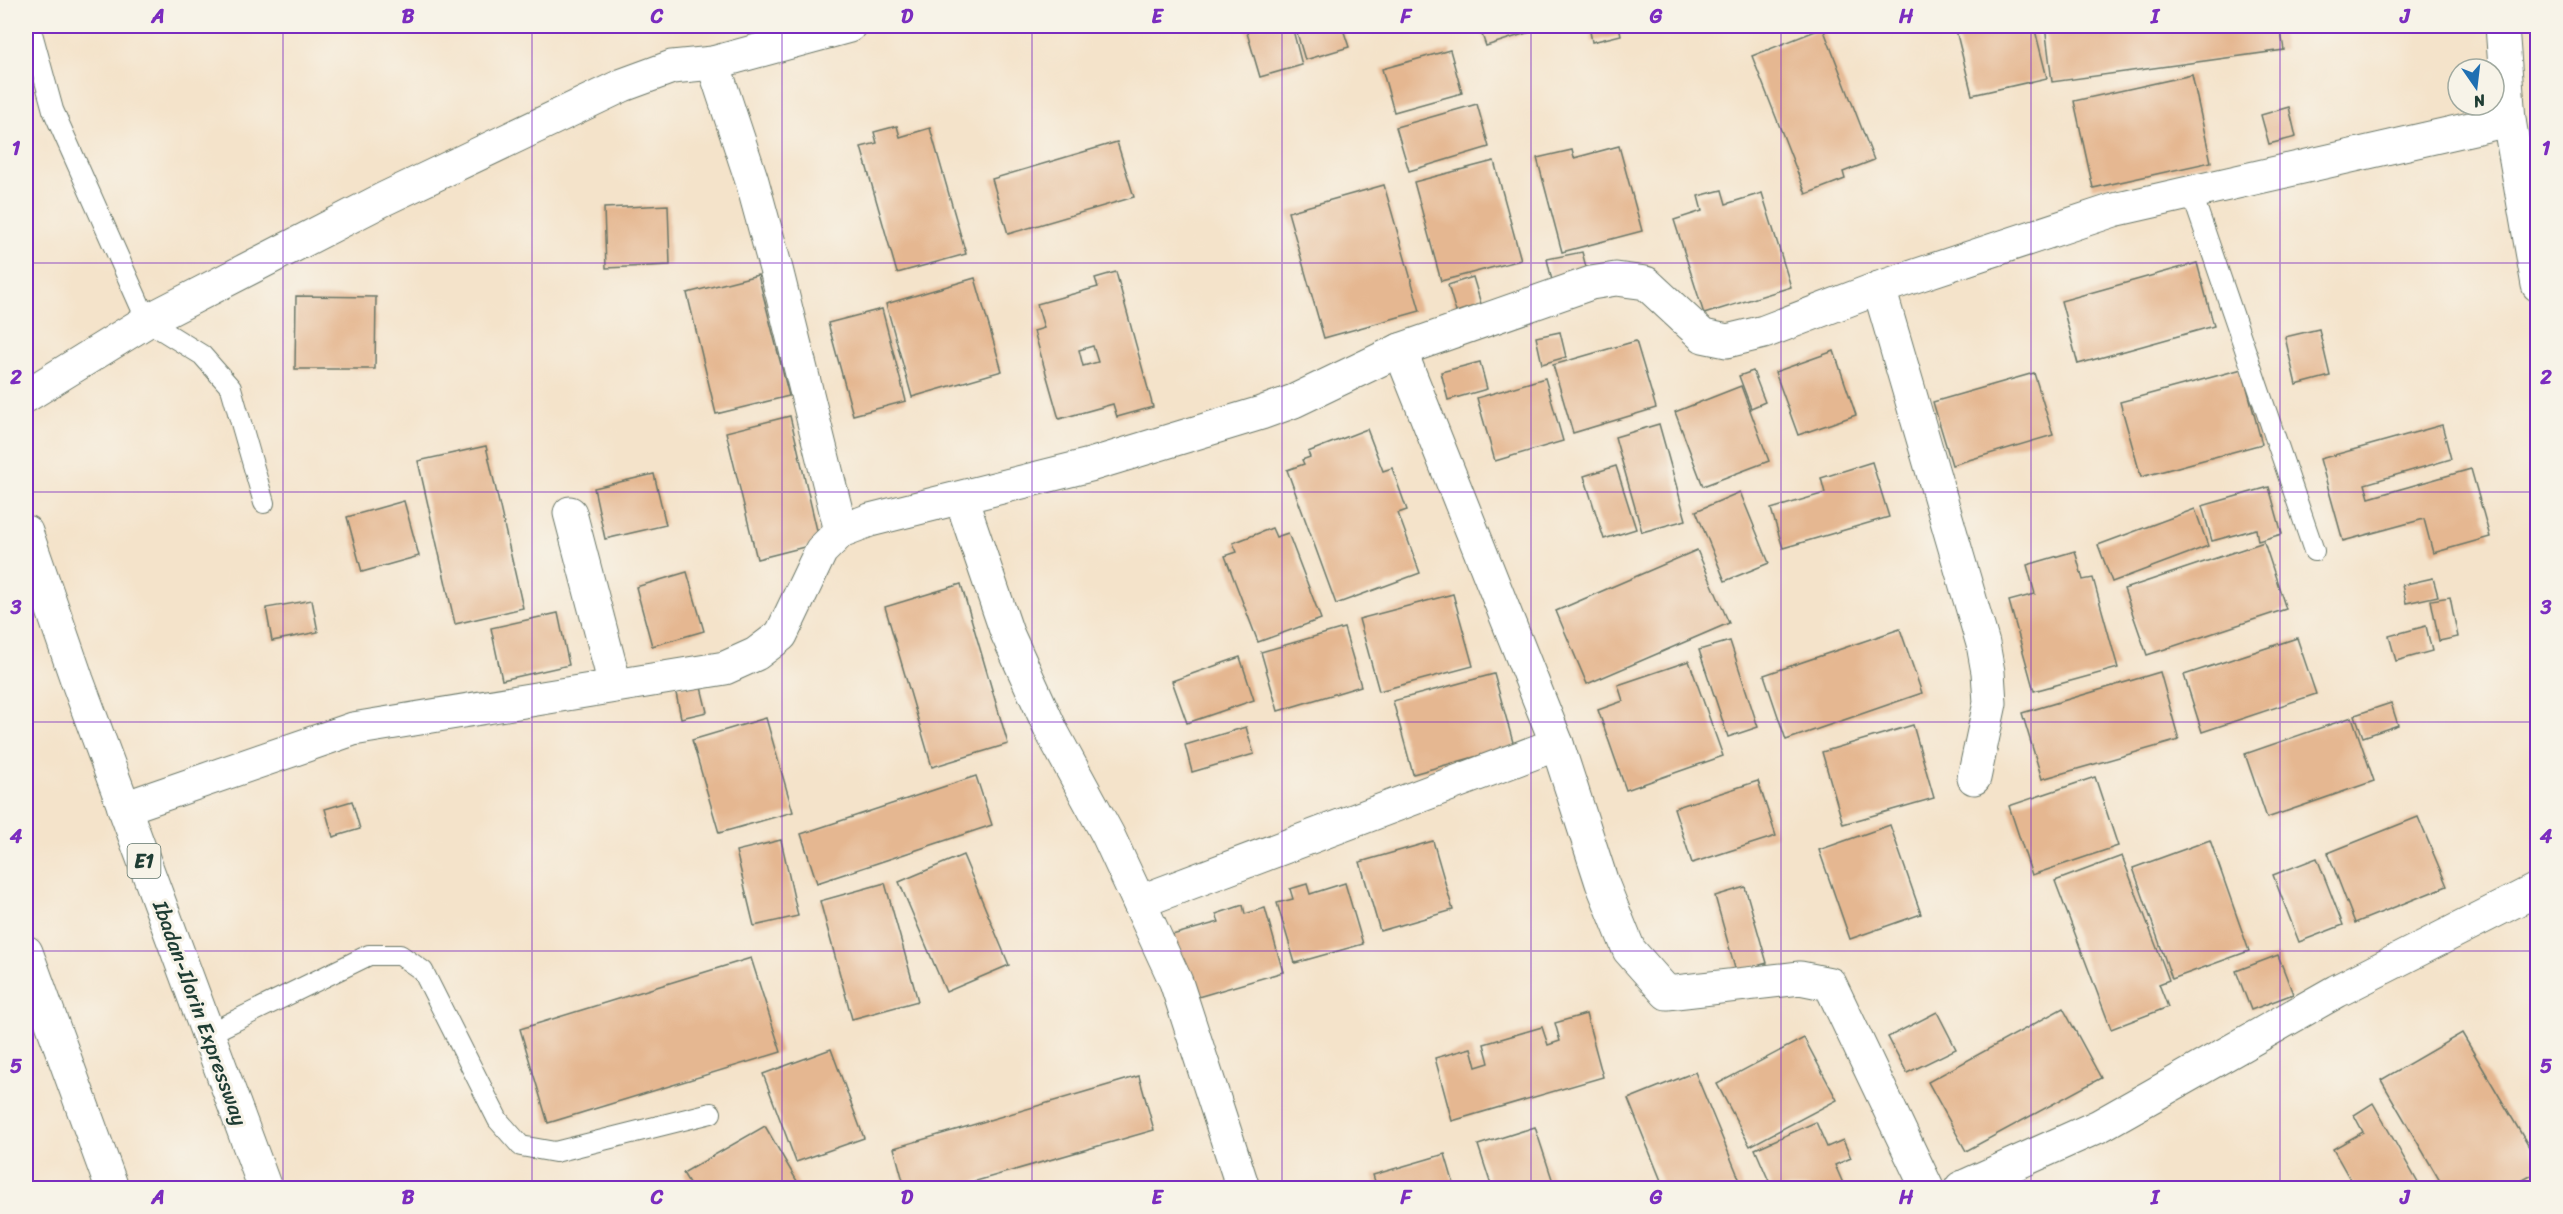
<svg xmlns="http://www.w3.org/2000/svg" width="2563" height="1214" font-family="Sriracha,sans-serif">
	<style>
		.building { fill: #e5b791; fill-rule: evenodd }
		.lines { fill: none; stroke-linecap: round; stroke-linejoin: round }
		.service-casing { stroke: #6a7768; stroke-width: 22 }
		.minor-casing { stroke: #6a7768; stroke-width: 35 }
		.trunk-casing { stroke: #6a7768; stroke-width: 35 }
		.motorway-casing { stroke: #6a7768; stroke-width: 35 }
		.service { stroke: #fff; stroke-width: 20 }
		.minor { stroke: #fff; stroke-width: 33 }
		.trunk { stroke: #fff; stroke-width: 33 }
		.motorway { stroke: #fff; stroke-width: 33 }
		.grid { fill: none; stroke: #7b2cbf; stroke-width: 1.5; stroke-opacity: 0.55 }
		.labels { text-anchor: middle; stroke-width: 6; stroke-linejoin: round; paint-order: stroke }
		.shield { fill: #f7f3e8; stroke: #60746a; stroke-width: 1.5 }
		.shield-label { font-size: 20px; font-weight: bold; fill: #1f3d34 }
		.street-label { font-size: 21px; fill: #1f3d34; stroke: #f7f3e8 }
		.neatline { fill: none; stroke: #7b2cbf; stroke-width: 2 }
		.grid-label { font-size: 20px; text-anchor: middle; font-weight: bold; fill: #7b2cbf }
	</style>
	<rect width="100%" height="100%" fill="#f7f3e8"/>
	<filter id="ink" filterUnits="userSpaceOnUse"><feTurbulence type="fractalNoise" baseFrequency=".0167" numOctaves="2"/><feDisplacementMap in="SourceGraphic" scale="12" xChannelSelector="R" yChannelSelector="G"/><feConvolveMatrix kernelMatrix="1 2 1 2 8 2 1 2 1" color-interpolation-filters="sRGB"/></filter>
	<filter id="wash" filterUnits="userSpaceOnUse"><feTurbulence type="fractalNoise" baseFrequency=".008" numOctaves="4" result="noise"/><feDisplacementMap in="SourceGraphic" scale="24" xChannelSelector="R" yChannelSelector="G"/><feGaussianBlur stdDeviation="1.35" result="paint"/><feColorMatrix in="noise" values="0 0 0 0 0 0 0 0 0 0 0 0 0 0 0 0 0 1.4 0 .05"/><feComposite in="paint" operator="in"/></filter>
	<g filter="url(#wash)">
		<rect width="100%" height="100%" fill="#f4e3ca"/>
		<g id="blocks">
			<g class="building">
				<path d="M1245,26H1292L1302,65L1260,77Z"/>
				<path d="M1295,26H1342L1349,47L1305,60Z"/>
				<path d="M1479,26H1549L1486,46Z"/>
				<path d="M1589,26H1619L1621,35L1592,42Z"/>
				<path d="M1955,26H2034L2047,78L1972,95Z"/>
				<path d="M2045,26H2280L2284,50L2052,82Z"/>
				<path d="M1823,28L1874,160L1843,172L1845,179L1806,194L1752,56Z"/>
				<path d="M1450,50L1462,93L1394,112L1382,69Z"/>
				<path d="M2192,75L2211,162L2093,188L2074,101Z"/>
				<path d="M1477,104L1489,147L1409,171L1396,127Z"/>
				<path d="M2289,107L2296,137L2269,144L2261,115Z"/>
				<path d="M897,126L900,137L930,128L966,254L897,273L861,147L877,143L874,132Z"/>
				<path d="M1117,142L1134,197L1008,234L992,179Z"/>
				<path d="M1619,146L1642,231L1562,252L1537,158L1572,150L1574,158Z"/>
				<path d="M1494,161L1521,260L1441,281L1414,182Z"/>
				<path d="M1384,185L1420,311L1324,338L1288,212Z"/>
				<path d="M1722,190L1726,204L1762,193L1791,287L1704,314L1674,220L1702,211L1698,196Z"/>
				<path d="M668,205L670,265L606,268L604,208Z"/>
				<path d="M1582,252L1589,278L1553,285L1547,259Z"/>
				<path d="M2197,263L2214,326L2078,364L2061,301Z"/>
				<path d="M1116,272L1153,407L1117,417L1113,404L1059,419L1034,331L1044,328L1037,304L1098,287L1095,278ZM1093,346L1098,362L1083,366L1079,350Z"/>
				<path d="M758,275L789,396L716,414L687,293Z"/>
				<path d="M1473,277L1481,304L1456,312L1448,285Z"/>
				<path d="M975,278L1002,371L912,397L886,304Z"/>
				<path d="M296,296L376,297L375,369H295Z"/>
				<path d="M882,309L906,401L853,415L828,323Z"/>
				<path d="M2319,329L2330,376L2296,385L2285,337Z"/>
				<path d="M1560,332L1566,357L1542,364L1536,337Z"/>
				<path d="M1636,341L1656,408L1573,433L1553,365Z"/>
				<path d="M1834,351L1856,415L1798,435L1775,372Z"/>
				<path d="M1480,362L1487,389L1448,400L1441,372Z"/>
				<path d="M2242,369L2262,444L2141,477L2120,402Z"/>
				<path d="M1753,371L1765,402L1751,408L1739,376Z"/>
				<path d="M2034,373L2053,435L1952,465L1933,402Z"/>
				<path d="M1545,378L1563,441L1495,461L1477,398Z"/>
				<path d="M1741,386L1769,461L1703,486L1675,412Z"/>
				<path d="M790,416L820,543L757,559L726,432Z"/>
				<path d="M1659,424L1686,520L1642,532L1615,437Z"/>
				<path d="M2442,425L2451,459L2365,484L2369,498L2471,469L2490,537L2433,553L2424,519L2343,541L2320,459Z"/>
				<path d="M1367,429L1383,471L1392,468L1407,510L1398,513L1420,573L1336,604L1287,470L1304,464L1302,460L1310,457L1308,452Z"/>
				<path d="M486,446L523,608L455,624L418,461Z"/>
				<path d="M1872,462L1889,517L1783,548L1771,509L1825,493L1821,478Z"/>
				<path d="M1616,466L1636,529L1604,539L1584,476Z"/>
				<path d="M654,474L666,525L605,539L594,488Z"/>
				<path d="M2269,487L2282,534L2258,541L2256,529L2212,541L2202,506Z"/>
				<path d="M1740,492L1769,563L1725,581L1696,511Z"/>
				<path d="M404,501L419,556L362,572L347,517Z"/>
				<path d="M2195,509L2208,546L2112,582L2098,545Z"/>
				<path d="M1272,528L1276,537L1288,533L1321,619L1258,642L1225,556L1237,552L1233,543Z"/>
				<path d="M2264,542L2286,609L2147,655L2124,589Z"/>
				<path d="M1697,550L1729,623L1587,684L1556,611Z"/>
				<path d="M2075,551L2083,580L2093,578L2118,668L2034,691L2009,601L2035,594L2027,565Z"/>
				<path d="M687,572L704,631L652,646L636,587Z"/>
				<path d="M2433,578L2438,596L2406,603L2402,585Z"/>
				<path d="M961,584L1008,744L932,767L885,607Z"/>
				<path d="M1453,594L1473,666L1379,691L1359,619Z"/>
				<path d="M2450,597L2458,637L2439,641L2431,600Z"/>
				<path d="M312,600L318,632L272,641L266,608Z"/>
				<path d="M558,613L569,665L502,680L491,628Z"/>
				<path d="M2426,626L2432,651L2396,661L2389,636Z"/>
				<path d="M1344,628L1361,686L1278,711L1261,652Z"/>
				<path d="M1900,629L1922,693L1786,740L1764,675Z"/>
				<path d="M2297,638L2316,694L2202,732L2184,675Z"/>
				<path d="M1730,641L1758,727L1728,737L1699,650Z"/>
				<path d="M1240,657L1254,700L1187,723L1172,681Z"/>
				<path d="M1689,661L1723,756L1626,790L1598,710L1623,701L1618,685Z"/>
				<path d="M2160,672L2179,740L2042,779L2022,713Z"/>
				<path d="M1494,674L1514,746L1413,774L1393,701Z"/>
				<path d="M700,683L707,712L681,718L675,688Z"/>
				<path d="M2391,703L2398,725L2363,737L2355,715Z"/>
				<path d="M2352,717L2374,781L2267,818L2245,754Z"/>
				<path d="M766,718L793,812L719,833L692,740Z"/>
				<path d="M1913,725L1934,798L1843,824L1822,752Z"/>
				<path d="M1246,727L1254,754L1192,772L1185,745Z"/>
				<path d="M976,776L992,825L817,883L801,834Z"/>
				<path d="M2095,777L2118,846L2032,875L2009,806Z"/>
				<path d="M1758,781L1776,836L1692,863L1674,808Z"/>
				<path d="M352,801L360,829L333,837L325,809Z"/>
				<path d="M2418,817L2447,886L2355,923L2328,853Z"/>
				<path d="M1890,825L1921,914L1850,939L1819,850Z"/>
				<path d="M781,840L798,916L754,926L736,851Z"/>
				<path d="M2210,840L2249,951L2172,979L2133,868Z"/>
				<path d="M1433,841L1453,910L1380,931L1360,862Z"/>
				<path d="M963,855L1009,965L946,992L899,882Z"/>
				<path d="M2122,856L2169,980L2159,984L2168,1007L2111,1029L2055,881Z"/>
				<path d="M2317,858L2343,925L2299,942L2273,875Z"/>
				<path d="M885,883L918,1001L852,1019L820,901Z"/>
				<path d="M1345,883L1363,944L1295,963L1277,903L1293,899L1290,889L1307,884L1310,894Z"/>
				<path d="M1745,887L1767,963L1736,972L1715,896Z"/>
				<path d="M1243,905L1245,914L1265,908L1283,972L1191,999L1172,935L1219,922L1216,914Z"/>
				<path d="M2278,955L2293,994L2251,1010L2236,971Z"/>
				<path d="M751,958L781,1052L548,1123L520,1029Z"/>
				<path d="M2063,1008L2101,1078L1966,1151L1928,1082Z"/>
				<path d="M1937,1012L1956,1049L1907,1073L1888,1037Z"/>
				<path d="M1586,1014L1603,1077L1452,1121L1435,1058L1471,1048L1476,1067L1489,1063L1484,1044L1542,1027L1548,1045L1560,1041L1555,1023Z"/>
				<path d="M2462,1033L2538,1162V1172L2508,1188H2444L2381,1080Z"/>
				<path d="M1804,1038L1837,1100L1750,1146L1717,1084Z"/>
				<path d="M831,1049L864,1138L796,1162L763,1074Z"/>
				<path d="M1695,1072L1743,1188H1664L1628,1099Z"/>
				<path d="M1139,1076L1154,1130L952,1188H905L894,1148Z"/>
				<path d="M2373,1103L2418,1183L2407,1188H2355L2333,1149L2363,1132L2354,1115Z"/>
				<path d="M1816,1122L1827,1147L1843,1140L1851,1158L1835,1165L1845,1188H1772L1755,1149Z"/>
				<path d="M765,1126L801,1188H692L683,1173Z"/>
				<path d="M1535,1127L1555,1188H1492L1478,1145Z"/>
				<path d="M1445,1154L1455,1188H1377L1373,1175Z"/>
			</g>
		</g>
	</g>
	<g filter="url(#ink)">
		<use href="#blocks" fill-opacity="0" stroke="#6a7768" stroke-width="1.5"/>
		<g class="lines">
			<defs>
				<g id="service">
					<path d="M30,26L53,110L147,321L202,355L231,388L264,503"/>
					<path d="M2191,191L2314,551"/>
					<path d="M208,1034L369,955H400L423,971L498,1120L521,1146L555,1152L711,1113"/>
				</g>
				<g id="minor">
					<path d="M713,63L752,181L776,269L841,531"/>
					<path d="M1879,288L1983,644L1988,672L1990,703L1974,778"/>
					<path d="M1400,350L1557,744L1602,883L1629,950L1667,993L1800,978L1830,984L1927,1188"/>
					<path d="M26,396L147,321L384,199L623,85L672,67L713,63L849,26"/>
					<path d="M961,498L1007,633L1052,732L1108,835L1176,982L1243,1188"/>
					<path d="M570,513L615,685"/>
					<path d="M124,808L353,729L725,668L756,654L781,635L821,551L841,531L870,520L1090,465L1261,413L1294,401L1400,350L1591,283L1616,279L1646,283L1703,336L1727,341L1764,332L1879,288L2114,210L2509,120"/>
					<path d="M1139,902L1557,744"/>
					<path d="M1961,1188L2099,1126L2337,991L2538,889"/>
				</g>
				<path id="trunk" d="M2502,26L2509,120L2538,285"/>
				<g id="motorway">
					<path d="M26,532L77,680L265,1188"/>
					<path d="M26,952L112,1188"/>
				</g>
			</defs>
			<use href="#service" class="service-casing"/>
			<use href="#minor" class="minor-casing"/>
			<use href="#trunk" class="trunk-casing"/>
			<use href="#motorway" class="motorway-casing"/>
			<use href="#service" class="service"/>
			<use href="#minor" class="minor"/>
			<use href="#trunk" class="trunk"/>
			<use href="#motorway" class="motorway"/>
		</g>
	</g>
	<path class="grid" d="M283,26V1188M532,26V1188M782,26V1188M1032,26V1188M1282,26V1188M1531,26V1188M1781,26V1188M2031,26V1188M2280,26V1188M26,263H2538M26,492H2538M26,722H2538M26,951H2538"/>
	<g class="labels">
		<rect class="shield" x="127.5" y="844" width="33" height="34" rx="4.5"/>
		<g class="shield-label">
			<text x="144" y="868">E1</text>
		</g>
		<g class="street-label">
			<text transform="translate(200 1013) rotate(70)" y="7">Ibadan-Ilorin Expressway</text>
		</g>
	</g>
	<rect width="2563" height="1214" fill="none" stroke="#f7f3e8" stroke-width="66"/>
	<g transform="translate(2476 87) rotate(166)"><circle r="28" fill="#f7f3e8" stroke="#a1aaa0" stroke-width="1.5"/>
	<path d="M0-4.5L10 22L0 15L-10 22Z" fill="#1f6fb2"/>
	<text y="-9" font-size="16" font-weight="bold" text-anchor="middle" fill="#1f3d34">N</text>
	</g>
	<rect x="33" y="33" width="2497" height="1148" class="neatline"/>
	<g class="grid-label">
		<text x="158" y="23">A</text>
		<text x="408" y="23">B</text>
		<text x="657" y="23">C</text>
		<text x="907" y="23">D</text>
		<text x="1157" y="23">E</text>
		<text x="1406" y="23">F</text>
		<text x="1656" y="23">G</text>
		<text x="1906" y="23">H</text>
		<text x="2155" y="23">I</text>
		<text x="2405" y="23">J</text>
		<text x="16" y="155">1</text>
		<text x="2546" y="155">1</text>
		<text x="16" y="384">2</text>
		<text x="2546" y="384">2</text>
		<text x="16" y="614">3</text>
		<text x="2546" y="614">3</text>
		<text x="16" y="843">4</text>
		<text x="2546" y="843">4</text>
		<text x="16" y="1073">5</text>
		<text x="2546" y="1073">5</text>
		<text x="158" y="1204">A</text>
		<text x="408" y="1204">B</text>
		<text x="657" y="1204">C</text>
		<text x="907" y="1204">D</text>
		<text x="1157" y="1204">E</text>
		<text x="1406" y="1204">F</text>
		<text x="1656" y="1204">G</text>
		<text x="1906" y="1204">H</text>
		<text x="2155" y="1204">I</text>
		<text x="2405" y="1204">J</text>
	</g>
</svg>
